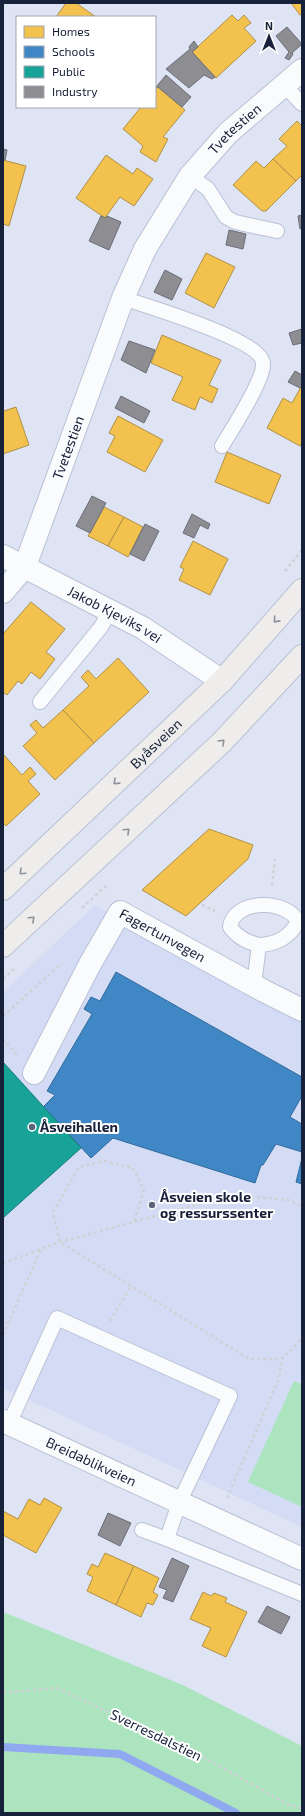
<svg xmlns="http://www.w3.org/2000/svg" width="305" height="1816" font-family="'Exo 2',sans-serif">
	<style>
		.built { fill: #d3dcf4 }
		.green { fill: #abe4be }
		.homes { fill: #f2c14e; stroke: #b19148 }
		.schools { fill: #3f88c5; stroke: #33699b }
		.public { fill: #17a398; stroke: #177c7c }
		.industry { fill: #8d8d92; stroke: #6a6d78 }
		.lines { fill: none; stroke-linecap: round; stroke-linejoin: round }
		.stream { stroke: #90a8f0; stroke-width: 8 }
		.service-casing { stroke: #b9c1d5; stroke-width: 16 }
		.minor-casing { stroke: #b9c1d5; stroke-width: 24 }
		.tertiary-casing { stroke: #b9c1d5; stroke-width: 24 }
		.secondary-casing { stroke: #b9c1d5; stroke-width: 24 }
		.path { stroke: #d0d1d7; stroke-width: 2.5; stroke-dasharray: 3 3; stroke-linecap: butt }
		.service { stroke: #fafbfd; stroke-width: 14 }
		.minor { stroke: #fafbfd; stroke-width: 22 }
		.tertiary { stroke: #fafbfd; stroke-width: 22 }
		.secondary { stroke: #eeedeb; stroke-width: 22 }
		.oneway { stroke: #8e919b }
		.poi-dot { fill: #5d657b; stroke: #fff; stroke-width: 1.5 }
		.labels { text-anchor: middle; stroke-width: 4; stroke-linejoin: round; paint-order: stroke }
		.street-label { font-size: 14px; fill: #18213a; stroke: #fff }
		.poi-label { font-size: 14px; font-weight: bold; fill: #18213a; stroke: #fff; text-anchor: start }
	</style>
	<rect width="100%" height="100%" fill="#dee4f3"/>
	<path class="built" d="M95,905L259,1000L302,1021V1527L3,1388V992Z"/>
	<g class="green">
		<path d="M294,1381L302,1384V1507L248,1482Z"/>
		<path d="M3,1612L183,1685L302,1746V1813H3Z"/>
	</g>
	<g class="homes">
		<path d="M66,3H76L96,17H56Z"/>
		<path d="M291,3H302V14L300,15Z"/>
		<path d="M232,15L238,21L244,15L251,23L244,28L256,41L216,78L192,52Z"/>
		<path d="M158,87L185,110L163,137L168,139L156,162L140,152L143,146L123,129L141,107H155V91Z"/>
		<path d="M297,121L302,126V175L296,181L273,159L287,146L279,139Z"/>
		<path d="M106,155L133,174L137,168L153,179L134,206L120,197L105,218L76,198Z"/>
		<path d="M273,159L296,181L266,211H262L233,185L256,161L264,168Z"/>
		<path d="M3,160L26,166L9,226L3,224Z"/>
		<path d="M206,253L235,267L214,308L185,293Z"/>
		<path d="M162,335L221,360L209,385L218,389L212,403L200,397L195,410L172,400L183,377L151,363Z"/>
		<path d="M302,385V442L300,446L267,428L283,398L292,403Z"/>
		<path d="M16,407L29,445L3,454V410L4,411Z"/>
		<path d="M118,416L163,440L145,472L107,452L115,436L109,433Z"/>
		<path d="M227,452L281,475L269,504L215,482Z"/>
		<path d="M104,507L124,517L108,546L88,536Z"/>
		<path d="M124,517L143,527L128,557L108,546Z"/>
		<path d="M193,541L228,559L210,595L179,580L184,569L180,567Z"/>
		<path d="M31,602L65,629L46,652L55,659L40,679L31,672L22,684L18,681L7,695L3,692V634Z"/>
		<path d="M118,658L149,692L94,743L63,710L89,686L81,677L88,670L96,679Z"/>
		<path d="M63,710L94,743L55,780L23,746L37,733L30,725L36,720L43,728Z"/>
		<path d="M3,754L22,775L30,767L36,774L28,781L40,794L6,826L3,823Z"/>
		<path d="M209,829L253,845L248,859L186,916L142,890Z"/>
		<path d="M44,1498L62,1508L36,1553L3,1535V1511L18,1519L29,1499L40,1505Z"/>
		<path d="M105,1553L134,1566L116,1605L87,1591L93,1577L87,1574L92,1564L98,1567Z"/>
		<path d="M134,1566L159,1578L153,1592L158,1595L153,1605L147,1603L141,1617L116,1605Z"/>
		<path d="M203,1592L211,1596L214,1593L227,1598L225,1602L247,1612L226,1657L202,1646L211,1628L190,1619Z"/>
	</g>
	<g class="schools">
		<path d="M116,972L302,1077V1096L290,1117L302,1124V1152L276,1144L263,1165H261L255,1183L113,1138L91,1158L43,1107L55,1095L47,1091L92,1014L84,1009L91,997L100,1001Z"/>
		<path d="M302,1158V1184L296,1182Z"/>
	</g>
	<path class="public" d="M3,1062L81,1148L3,1218Z"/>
	<g class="industry">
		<path d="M287,27L302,44L292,53L293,54L289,60L285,58L289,52L276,36Z"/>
		<path d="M194,41L198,47L192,52L215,77L212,79L204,75L189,88L166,69L190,49L189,47Z"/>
		<path d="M166,75L191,97L182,107L158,87H156Z"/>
		<path d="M3,149L7,150L5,160H3Z"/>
		<path d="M302,215V228L300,229L298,216Z"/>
		<path d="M101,216L105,218L107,216L121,222L109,250L89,241Z"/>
		<path d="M229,230L246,234L243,249L226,245Z"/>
		<path d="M165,270L182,279L172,300L154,292Z"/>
		<path d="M302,329V343L293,345L289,333Z"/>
		<path d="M129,341L155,350L146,373L121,360Z"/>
		<path d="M295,371L302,375V386L300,388L288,382Z"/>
		<path d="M121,396L150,411L144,423L115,408Z"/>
		<path d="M92,496L106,503L90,533L76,526Z"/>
		<path d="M192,514L210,524L208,529L200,525L194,538L183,533Z"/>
		<path d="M145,524L159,531L144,561L130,554Z"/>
		<path d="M108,1513L131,1523L120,1546L98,1535Z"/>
		<path d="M172,1558L189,1566L173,1602L163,1598L167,1590L159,1587Z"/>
		<path d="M267,1606L290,1617L281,1634L258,1622Z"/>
	</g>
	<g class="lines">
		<path class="stream" d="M3,1747L120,1754L236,1813"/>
		<defs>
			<g id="service">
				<path d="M283,84L302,104"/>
				<path d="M190,176L208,189L226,217L235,222L277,231"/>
				<path d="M123,298C146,306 263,340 263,364C264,380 231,431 222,446"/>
				<path d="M40,702L101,627L110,611"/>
				<path d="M254,985L259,945C278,944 289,937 298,922C288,899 234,898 230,927C238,938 247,942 259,945"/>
				<path d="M9,1424L57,1318L230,1396L179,1503L167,1539L302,1594"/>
				<path d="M142,1530L167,1539"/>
			</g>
			<g id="minor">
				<path id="s1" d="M3,556L143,628L222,681"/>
				<path id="s2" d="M3,592L25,566L123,298L145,249L190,176L228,133L302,70"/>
				<path id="s3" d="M34,1073L90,964L120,912L264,991L302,1010"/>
			</g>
			<g id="tertiary">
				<path id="s4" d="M3,1421L302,1559"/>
			</g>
			<g id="secondary">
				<path id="s5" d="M3,889L222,681L302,590"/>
				<path d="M3,946L222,742L302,656"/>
			</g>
		</defs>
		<use href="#service" class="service-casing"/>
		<use href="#minor" class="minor-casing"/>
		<use href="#tertiary" class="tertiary-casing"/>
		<use href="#secondary" class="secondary-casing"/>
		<g class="path">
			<path d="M285,571L302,550"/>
			<path d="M272,885L275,859"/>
			<path d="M202,905L215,911"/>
			<path d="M82,908L108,884"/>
			<path d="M3,979L16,967"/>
			<path d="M3,1016L62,963"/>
			<path d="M3,1039L17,1055"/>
			<path d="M134,1221L144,1190L133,1168L105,1161L79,1167L53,1212L60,1242L249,1359H282L302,1338"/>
			<path d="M3,1263L60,1242L232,1195L290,1200L302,1207"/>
			<path d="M110,1321L131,1286"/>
			<path d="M3,1335L41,1249"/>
			<path d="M227,1498L279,1378L282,1359"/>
			<path d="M3,1693L57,1688L198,1754L287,1804L302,1808"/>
		</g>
		<use href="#service" class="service"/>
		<use href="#minor" class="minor"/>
		<use href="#tertiary" class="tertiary"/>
		<use href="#secondary" class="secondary"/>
	</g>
	<defs><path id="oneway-chevron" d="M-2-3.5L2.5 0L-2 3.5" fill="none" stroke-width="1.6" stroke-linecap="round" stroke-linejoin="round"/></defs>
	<g class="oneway">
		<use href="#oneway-chevron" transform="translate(276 620) rotate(132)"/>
		<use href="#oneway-chevron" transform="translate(222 742) rotate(-45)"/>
		<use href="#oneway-chevron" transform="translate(116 782) rotate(136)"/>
		<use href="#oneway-chevron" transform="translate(127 831) rotate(-43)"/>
		<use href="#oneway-chevron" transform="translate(22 872) rotate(137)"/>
		<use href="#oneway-chevron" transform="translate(32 919) rotate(-43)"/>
	</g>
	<g class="poi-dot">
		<circle cx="32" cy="1127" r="4"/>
		<circle cx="152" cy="1205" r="4"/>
	</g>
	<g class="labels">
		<g class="street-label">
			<text dy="5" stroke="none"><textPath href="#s2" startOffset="524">Tvetestien</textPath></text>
			<text dy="5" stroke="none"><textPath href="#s2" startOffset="160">Tvetestien</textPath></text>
			<text dy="5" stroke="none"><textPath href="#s1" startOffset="126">Jakob Kjeviks vei</textPath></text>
			<text dy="5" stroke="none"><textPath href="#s5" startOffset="211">Byåsveien</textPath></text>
			<text dy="5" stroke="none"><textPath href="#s3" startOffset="231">Fagertunvegen</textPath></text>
			<text dy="5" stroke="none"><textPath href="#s4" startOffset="97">Breidablikveien</textPath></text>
			<text transform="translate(156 1735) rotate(26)" y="5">Sverresdalstien</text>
		</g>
		<g class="poi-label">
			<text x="40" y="1132">Åsveihallen</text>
			<text x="160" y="1202">Åsveien skole<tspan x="160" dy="16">og ressurssenter</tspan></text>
		</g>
	</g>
	<rect width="305" height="1816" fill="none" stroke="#18213a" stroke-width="8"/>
	<rect x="16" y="16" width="140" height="92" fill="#ffffff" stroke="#a3a6b0"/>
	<rect x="24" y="26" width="20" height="12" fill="#f2c14e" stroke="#a3a6b0"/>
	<text x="52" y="36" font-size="12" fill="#18213a">Homes</text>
	<rect x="24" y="46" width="20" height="12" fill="#3f88c5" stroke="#a3a6b0"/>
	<text x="52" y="56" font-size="12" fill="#18213a">Schools</text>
	<rect x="24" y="66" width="20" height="12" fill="#17a398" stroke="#a3a6b0"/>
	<text x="52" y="76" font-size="12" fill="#18213a">Public</text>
	<rect x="24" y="86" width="20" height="12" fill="#8d8d92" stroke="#a3a6b0"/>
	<text x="52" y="96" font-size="12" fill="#18213a">Industry</text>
	<g transform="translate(269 36)" stroke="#ffffff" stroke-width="3" paint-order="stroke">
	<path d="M0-3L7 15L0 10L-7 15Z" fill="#18213a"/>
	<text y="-6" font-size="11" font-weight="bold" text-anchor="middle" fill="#18213a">N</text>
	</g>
</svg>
